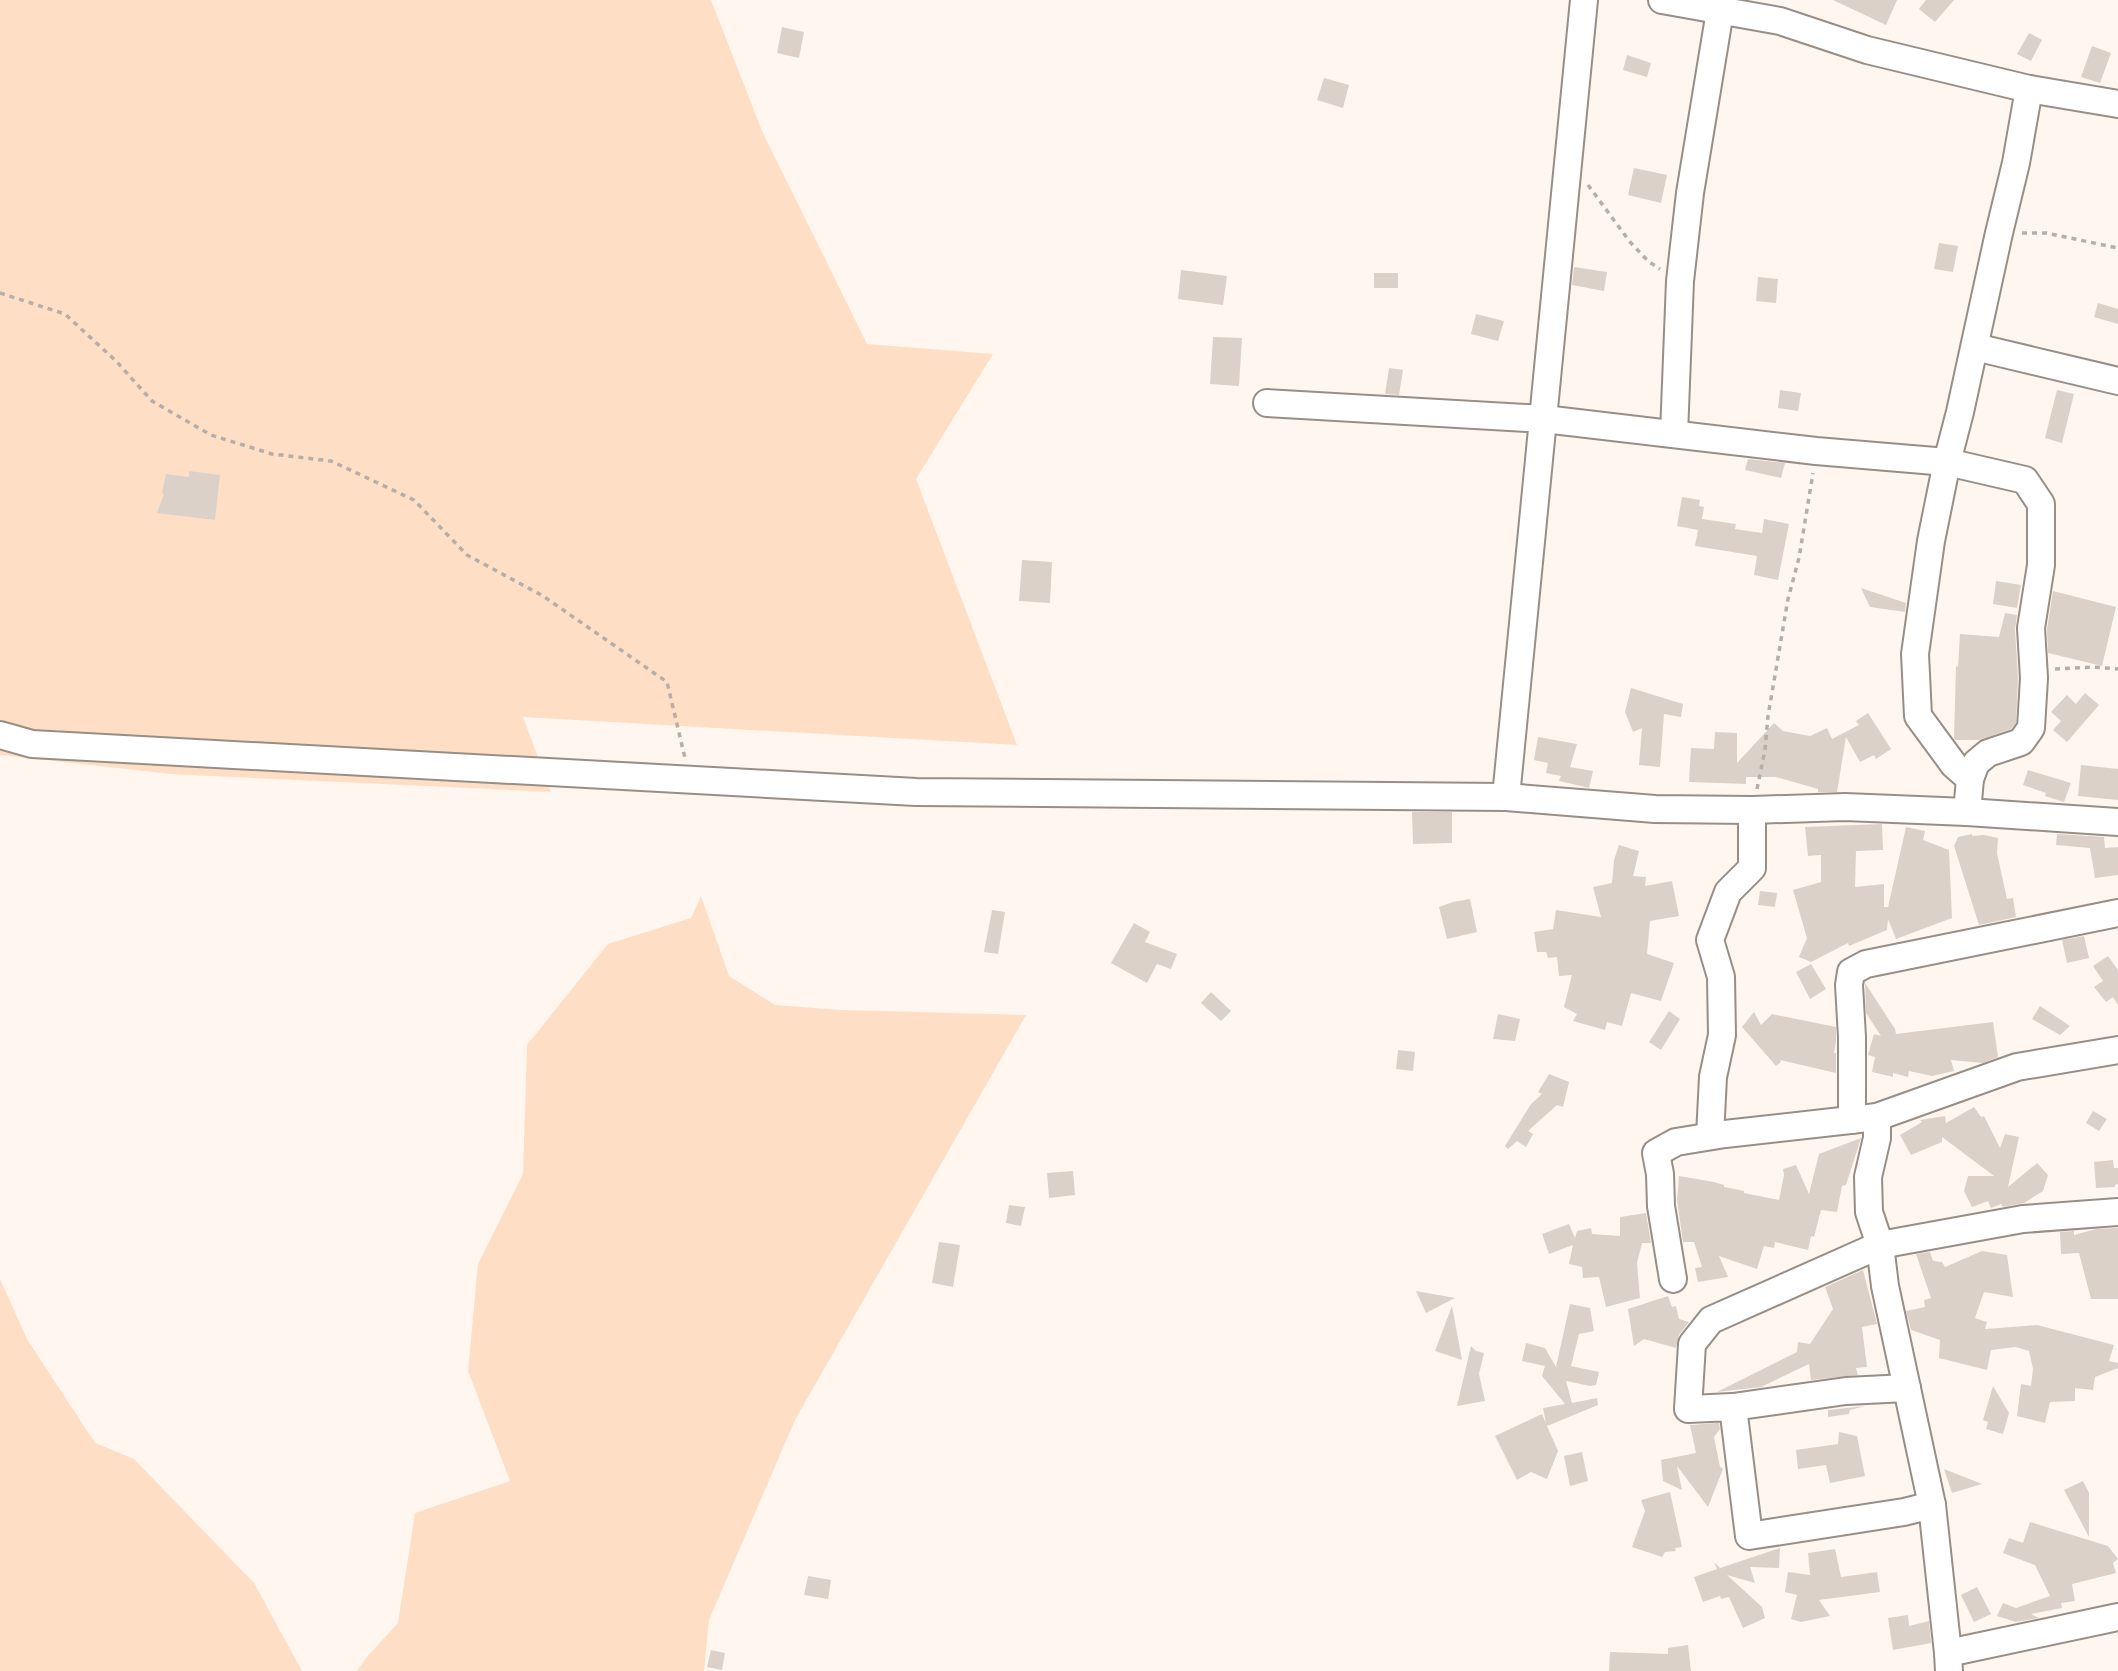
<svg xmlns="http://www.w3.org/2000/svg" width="2118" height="1671" font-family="'Titillium Web',sans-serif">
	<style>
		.green { fill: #fedfc5 }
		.building { fill: #dcd1c9 }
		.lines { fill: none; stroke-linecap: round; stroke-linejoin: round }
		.minor-casing { stroke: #978e86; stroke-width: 30 }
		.path { stroke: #b6aea9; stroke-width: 3.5; stroke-dasharray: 5 5; stroke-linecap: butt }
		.minor { stroke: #fff; stroke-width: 26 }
	</style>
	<rect width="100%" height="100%" fill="#fff6ef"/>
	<g class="green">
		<path d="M0,0H711L762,131L867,344L993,354L916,479L1017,745L523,717L551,792L171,774L0,755Z"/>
		<path d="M701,896L729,976L775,1005L841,1010L1026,1015L795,1420L709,1620L704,1671H357L365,1659L398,1623L415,1513L510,1481L468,1371L478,1264L523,1174L527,1045L608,944L691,918Z"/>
		<path d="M0,1279L27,1339L95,1443L134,1459L254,1583L302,1671H0Z"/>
	</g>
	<g class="building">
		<path d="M1833,0H1897L1886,25Z"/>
		<path d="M1926,0H1954L1935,22L1919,9Z"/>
		<path d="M782,27L804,32L799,58L777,53Z"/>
		<path d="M2029,33L2042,40L2031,61L2017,54Z"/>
		<path d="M2092,46L2111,53L2100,83L2081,77Z"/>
		<path d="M1627,55L1651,63L1647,77L1623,70Z"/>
		<path d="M1324,78L1349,85L1343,108L1317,100Z"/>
		<path d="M1634,168L1667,175L1661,203L1628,195Z"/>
		<path d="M1939,243L1958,246L1953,272L1934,269Z"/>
		<path d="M1574,267L1607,272L1604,291L1572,285Z"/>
		<path d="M1181,270L1227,276L1223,305L1178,299Z"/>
		<rect x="1374" y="273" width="24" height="15"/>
		<path d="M1758,277L1778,279L1776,303L1756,301Z"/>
		<path d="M2098,303L2118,309V324L2094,317Z"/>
		<path d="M1476,314L1504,321L1498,341L1471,334Z"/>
		<path d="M1213,337L1242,338L1239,386L1210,384Z"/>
		<path d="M1389,368L1403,370L1399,395L1385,394Z"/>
		<path d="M1780,390L1801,393L1798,411L1778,408Z"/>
		<path d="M2057,390L2074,394L2062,443L2045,438Z"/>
		<path d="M1748,459L1785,463L1781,478L1745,470Z"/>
		<path d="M189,471L220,475L215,520L157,513L164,494L162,493L166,474L189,477Z"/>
		<path d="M1682,497L1700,500L1699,506L1704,507L1702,519L1736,524L1735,529L1762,533L1764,519L1789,524L1778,580L1754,575L1757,556L1695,546L1698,530L1677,526Z"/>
		<path d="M1022,560L1052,562L1050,603L1019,601Z"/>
		<path d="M1996,581L2021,585L2017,608L1993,604Z"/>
		<path d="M1861,588L1906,603L1905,612L1870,607Z"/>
		<path d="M2053,591L2116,607L2102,666L2048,653L2047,629Z"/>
		<path d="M2005,613L2017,615L2015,629L2018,678L2016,723L2011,729L1979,740H1955L1954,738L1956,666L1958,667L1960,634L1999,637Z"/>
		<path d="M1631,688L1683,704L1681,717L1664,714L1660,767L1639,765L1642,728L1633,732L1625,712Z"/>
		<path d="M2085,693L2099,705L2067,742L2053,730L2061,721L2051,712L2067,695L2076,704Z"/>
		<path d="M1868,713L1891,749L1876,759L1874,755L1860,762L1846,737L1837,792H1818V789L1776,777H1746V784L1689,782L1691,748L1714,749L1715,732L1737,733V763L1774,723L1783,731L1810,736L1827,728L1832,739L1859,725L1856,721Z"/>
		<path d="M1538,737L1577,744L1570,767L1593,771L1589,788L1559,781L1561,776L1546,773L1548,763L1534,760Z"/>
		<path d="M2081,765L2118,769V800L2078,796Z"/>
		<path d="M2028,770L2071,783L2064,802L2045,796L2046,793L2023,785Z"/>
		<path d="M1412,812H1452V843L1413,844Z"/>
		<path d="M1882,824L1883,850L1856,851L1855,887L1884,884V907H1888L1906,827L1925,831L1923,840L1949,850L1952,918L1896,939L1888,919L1887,930L1849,946L1848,943L1811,962L1799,957L1807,938L1793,890L1821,882V855L1808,856L1805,827Z"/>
		<path d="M1972,834V836L1984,835L1998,838L1997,853L2007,899L2013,898L2016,917L1979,925L1954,846L1958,837Z"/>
		<path d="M2057,834L2104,837L2105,848L2118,847V875L2095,878L2090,848L2056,845Z"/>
		<path d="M1619,845L1639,851L1633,876L1646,877L1645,886L1672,881L1679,916L1650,921L1647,954L1674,963L1661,1001L1631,993L1622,1026L1607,1022L1605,1030L1573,1021L1577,1014L1564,1007L1572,975L1559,976L1557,957L1548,958L1546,952H1537L1534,932L1553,929L1556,910L1601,917L1593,887L1612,883L1614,860Z"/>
		<path d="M1760,891L1777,893L1775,907L1758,905Z"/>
		<path d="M1470,899L1477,932L1447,939L1439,907L1453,902Z"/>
		<path d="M992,910L1005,912L998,954L984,952Z"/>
		<path d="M1134,923L1150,932L1145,942L1177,954L1171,969L1157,964L1147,983L1111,963Z"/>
		<path d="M2084,936L2089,958L2067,963L2062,940Z"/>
		<path d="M2108,956L2118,970V1005L2113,997L2106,1002L2094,987L2103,981L2093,966Z"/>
		<path d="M1811,964L1826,989L1810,999L1796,972Z"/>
		<path d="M1865,983L1895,1029L1896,1034L1993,1022L1998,1057L1983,1063L1951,1060L1954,1071L1932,1076L1909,1071L1908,1077L1893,1073V1077L1872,1072L1875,1057L1868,1055L1874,1034L1881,1036L1866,1013Z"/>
		<path d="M1211,992L1231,1011L1221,1021L1201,1003Z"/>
		<path d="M2040,1006L2070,1026L2060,1035L2032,1019Z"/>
		<path d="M1669,1011L1680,1019L1661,1050L1649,1042Z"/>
		<path d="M1754,1012L1761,1025L1772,1014L1836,1027V1042L1834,1053H1836V1073L1780,1060L1781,1062L1776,1066L1742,1027Z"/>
		<path d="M1498,1014L1520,1019L1515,1041L1493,1039Z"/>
		<path d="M1398,1050L1415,1052L1413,1071L1396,1069Z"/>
		<path d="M1549,1074L1569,1082L1563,1107L1557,1105L1528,1131L1533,1134L1526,1147L1517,1141L1508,1149L1505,1146L1531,1104L1542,1094L1538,1092Z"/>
		<path d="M1974,1107L1981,1117L1984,1116L2000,1148L2005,1134L2019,1137L2008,1187L2037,1163L2048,1175L2043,1191L2024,1203L2003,1207L2001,1204L1991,1208L1988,1201L1972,1207L1964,1191L1968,1176H1994L1942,1137V1142L1911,1155L1900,1135L1922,1122L1920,1120L1945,1116L1946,1123Z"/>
		<path d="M2093,1111L2107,1119L2099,1131L2086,1123Z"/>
		<path d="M1861,1138L1846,1185L1842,1186L1837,1212L1821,1210L1814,1237L1811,1236L1808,1250L1775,1242L1774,1248L1764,1246L1757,1269L1719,1256L1728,1277L1698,1282L1695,1268L1702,1267L1694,1242H1683L1677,1200L1679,1176L1714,1182L1724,1185V1187L1744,1191V1193L1779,1200L1784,1175L1783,1169L1796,1165L1809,1194L1819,1154Z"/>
		<path d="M2113,1160L2114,1168H2118V1184L2115,1185V1187L2096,1188L2094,1162Z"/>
		<path d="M1073,1171L1075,1195L1049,1198L1047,1173Z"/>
		<path d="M1009,1205L1025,1207L1021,1226L1006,1223Z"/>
		<path d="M1646,1213L1651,1243H1642L1637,1263L1640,1298L1606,1307L1599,1277L1583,1278L1582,1267L1569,1264L1573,1245L1549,1254L1542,1234L1569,1224L1575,1238L1577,1231L1591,1228L1592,1234L1620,1236V1217Z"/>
		<path d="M2118,1228V1299H2091L2079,1253L2061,1254L2060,1232L2074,1231V1235L2096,1229Z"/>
		<path d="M939,1242L960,1245L953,1287L932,1283Z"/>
		<path d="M1982,1251L2007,1255L2013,1297L1984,1292L1975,1318L1987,1322L1985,1329L2037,1325L2114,1345L2109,1361L2118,1363V1368L2095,1377L2093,1390L2075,1388V1401L2050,1402L2045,1423L2017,1416L2021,1384L2031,1386L2033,1369L2029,1351L2016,1347L1991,1350L1987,1370L1939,1358L1940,1340L1911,1330L1906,1311L1925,1307L1924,1300L1931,1298L1916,1254L1930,1252L1933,1261L1942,1262L1945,1267Z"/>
		<path d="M1863,1270L1877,1324L1862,1327L1867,1367L1856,1368L1858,1375L1811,1380L1809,1364L1761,1387L1717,1392L1797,1352L1798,1342L1810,1344L1833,1309L1825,1287Z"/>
		<path d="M1416,1291L1455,1298L1426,1313Z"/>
		<path d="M1668,1296L1672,1307L1676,1306L1679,1319L1689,1322L1679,1335L1676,1348L1644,1339L1634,1346L1628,1309Z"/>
		<path d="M1570,1304L1590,1308L1594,1331L1579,1334L1571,1366L1599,1372L1596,1385L1590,1386L1566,1381L1572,1403L1597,1398L1598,1405L1547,1426L1558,1451L1547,1479L1531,1472L1517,1480L1495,1436L1542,1414L1546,1423L1543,1408L1565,1404L1542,1376L1545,1366L1522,1361L1526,1343L1545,1348L1556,1367Z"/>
		<path d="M1452,1306L1462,1360L1435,1351Z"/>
		<path d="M1471,1346L1476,1351L1484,1353L1479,1374L1485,1401L1457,1406Z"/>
		<path d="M1993,1386L2009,1413L2003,1434L1986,1429L1988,1422L1983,1420Z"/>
		<path d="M1865,1406L1850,1410L1849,1414L1828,1417V1410Z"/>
		<path d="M1719,1423L1720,1429L1714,1437L1720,1467L1723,1469L1708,1507L1677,1466L1682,1490L1663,1481L1661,1460L1696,1453L1690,1425Z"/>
		<path d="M1839,1432L1857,1436L1865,1476L1830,1483L1826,1465L1798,1469L1796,1450L1838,1444Z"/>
		<path d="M1582,1452L1588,1481L1570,1486L1564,1456Z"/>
		<path d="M1944,1469L1982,1484L1952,1493Z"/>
		<path d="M2083,1481L2089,1493V1537L2064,1490Z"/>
		<path d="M1670,1492L1682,1547L1675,1548L1676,1551L1665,1552L1662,1557L1632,1547L1645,1511L1641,1500Z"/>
		<path d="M2030,1522L2108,1546L2118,1559L2113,1563L2116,1573L2072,1584L2075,1601L2061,1603L2062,1608L2031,1614L2039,1618L2016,1622L1997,1616L2003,1603L2016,1608L2050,1596L2035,1565L2003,1553L2009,1538L2023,1543Z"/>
		<path d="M1780,1548L1779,1568L1750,1567L1755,1583L1727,1575L1762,1607L1765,1618L1743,1628L1729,1597L1721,1599L1720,1596L1703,1602L1694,1577L1717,1569L1714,1562L1720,1568Z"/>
		<path d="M1835,1549L1841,1577L1877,1572L1880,1592L1819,1600L1830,1616L1801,1622L1791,1619L1797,1595L1785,1592L1788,1572L1810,1575L1808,1553Z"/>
		<path d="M808,1576L831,1580L828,1599L804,1595Z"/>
		<path d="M1977,1587L1991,1614L1974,1622L1961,1595Z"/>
		<path d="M1908,1615L1909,1626L1929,1621L1931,1643L1893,1650L1888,1618Z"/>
		<path d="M1688,1645L1691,1671H1609L1610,1652L1668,1654V1648Z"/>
		<path d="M711,1650L725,1653L722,1670L707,1667Z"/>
	</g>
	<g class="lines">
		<defs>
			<g id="minor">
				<path d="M1662,0L1780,21L1867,50L2029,89L2118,104"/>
				<path d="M1975,347L2118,381"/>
				<path d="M1267,403L1544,419L1816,451L1947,462L2025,480L2041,504V565L2031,628L2034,678L2031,728L2021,742L1988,753L1976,763L1970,779L1967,812"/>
				<path d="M1674,434L1680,281L1690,193L1720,11"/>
				<path d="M0,735L32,744L916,792L1506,797L1655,809L1752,810L1845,807L1967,812L2118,822"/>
				<path d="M1970,779L1954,765L1918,716L1915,654L1931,541L1947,462L1960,412L1999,233L2016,163L2029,89"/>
				<path d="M1506,797L1584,0"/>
				<path d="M1877,1117V1138L1868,1177L1869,1212L1880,1245L1885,1286L1932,1505"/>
				<path d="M1852,1120V1037L1849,985L1851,972L1866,964L2118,913"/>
				<path d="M1710,1136L1713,1077L1722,1035L1721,977L1710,940L1728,892L1752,868V810"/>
				<path d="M1673,1279L1661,1206L1660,1174L1656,1153L1676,1142L1725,1134L1877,1117L2017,1067L2118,1050"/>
				<path d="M1733,1407L1846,1391L1907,1388"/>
				<path d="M1948,1653L1932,1505L1904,1512L1749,1536L1733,1407L1688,1409L1692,1344L1711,1320L1880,1245L2023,1219L2118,1212"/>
				<path d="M1949,1671L1948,1653L2118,1617"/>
			</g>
		</defs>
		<use href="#minor" class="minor-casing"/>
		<g class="path">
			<path d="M1588,185L1630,242L1648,261L1660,269"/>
			<path d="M2022,233H2046L2118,248"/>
			<path d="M0,293L65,314L116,361L152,401L211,435L272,454L331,461L414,500L467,555L543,596L667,682L685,758"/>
			<path d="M2055,669L2093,667L2118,669"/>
			<path d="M1757,789L1765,750L1768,716L1788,599L1799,558L1813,473"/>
		</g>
		<use href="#minor" class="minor"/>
	</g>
</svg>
